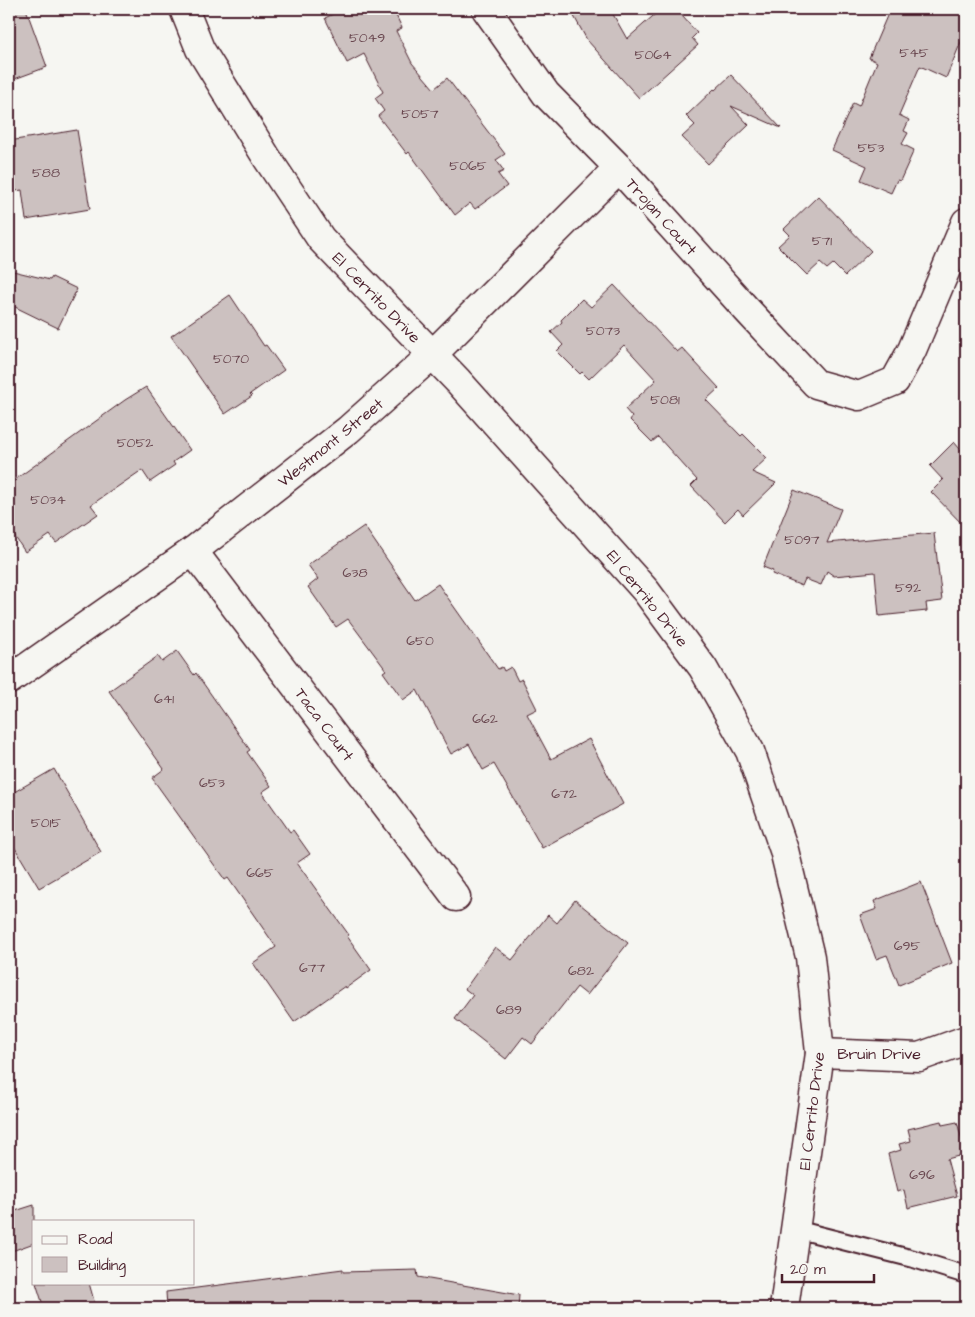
<svg xmlns="http://www.w3.org/2000/svg" width="975" height="1317" font-family="'Architects Daughter',sans-serif">
	<style>
		.building { fill: #ccc1c0; stroke: #4a1f2b }
		.lines { fill: none; stroke-linecap: round; stroke-linejoin: round }
		.service-casing { stroke: #4a1f2b; stroke-width: 20 }
		.minor-casing { stroke: #4a1f2b; stroke-width: 31 }
		.tertiary-casing { stroke: #4a1f2b; stroke-width: 31 }
		.service { stroke: #f6f6f2; stroke-width: 16 }
		.minor { stroke: #f6f6f2; stroke-width: 28 }
		.tertiary { stroke: #f6f6f2; stroke-width: 28 }
		.labels { text-anchor: middle; stroke-width: 5; stroke-linejoin: round; paint-order: stroke }
		.number-label { font-size: 14px; fill: #6a4850 }
		.street-label { font-size: 16px; fill: #4a1f2b; stroke: #f6f6f2 }
	</style>
	<rect width="100%" height="100%" fill="#f6f6f2"/>
	<filter id="ink" filterUnits="userSpaceOnUse"><feTurbulence type="fractalNoise" baseFrequency=".02" numOctaves="2"/><feDisplacementMap in="SourceGraphic" scale="10" xChannelSelector="R" yChannelSelector="G"/><feConvolveMatrix kernelMatrix="1 2 1 2 8 2 1 2 1" color-interpolation-filters="sRGB"/></filter>
	<g filter="url(#ink)">
		<g class="building">
			<path d="M9,9H26L47,67L9,81Z"/>
			<path d="M343,9H393L402,28L396,31L412,63L434,89L447,78L505,154L496,160L504,171L498,174L507,186L475,209L470,203L455,215L409,152L407,154L378,116L384,111L375,98L383,92L364,54L347,63L325,18Z"/>
			<path d="M570,9H610L627,39L661,9H676L697,33L692,38L698,45L639,98L587,40Z"/>
			<path d="M890,9H966V30L946,78L920,66L899,115L909,120L904,131L908,133L902,144L914,150L900,181L897,180L891,193L861,180L867,166L832,150L853,103L859,106L877,62L869,58Z"/>
			<path d="M731,75L781,128L731,106L749,125L708,164L682,137L695,125L686,116L714,89L715,90Z"/>
			<path d="M77,130L90,209L26,220L22,190L9,192V141Z"/>
			<path d="M818,196L871,251L845,276L833,264L827,269L820,263L807,275L778,246L790,235L784,229Z"/>
			<path d="M9,270L50,280L52,277L77,289L58,328L9,304Z"/>
			<path d="M614,285L677,352L682,348L719,388L706,400L741,436L743,434L767,458L752,472L776,483L743,515L738,509L725,522L691,486L697,480L658,437L652,442L630,420L632,417L625,409L656,380L624,345L589,379L582,372L580,374L557,351L563,345L551,332L562,322L561,320L582,299L591,307Z"/>
			<path d="M230,295L264,346L266,345L284,370L250,394L252,396L225,414L171,336Z"/>
			<path d="M146,387L190,450L173,462L175,465L150,482L142,470L91,505L98,514L56,543L50,535L25,552L9,528V484L125,400Z"/>
			<path d="M954,442L966,456V528L931,492L943,480L930,466Z"/>
			<path d="M794,490L841,509L827,543L934,533L942,601L926,603L927,611L879,616L875,572L834,576L827,571L821,585L805,579L802,586L772,574L773,571L763,567Z"/>
			<path d="M364,526L415,600L438,584L498,669L502,667L504,671L511,667L518,681L522,679L537,709L527,714L551,759L589,739L623,804L542,848L494,764L483,770L469,744L451,754L417,690L403,700L383,672L386,670L348,619L336,627L308,587L318,579L308,565Z"/>
			<path d="M177,651L194,675L196,673L250,750L247,752L271,786L262,792L290,832L293,830L310,854L297,863L349,935L347,936L371,970L346,988L345,986L294,1022L253,963L276,947L228,878L225,880L152,778L164,769L109,691L158,656L162,662Z"/>
			<path d="M54,769L101,852L39,888L9,838V795Z"/>
			<path d="M921,882L952,963L899,985L887,955L876,959L860,915L877,909L874,901Z"/>
			<path d="M575,900L628,943L587,995L577,987L532,1044L523,1037L506,1059L455,1019L473,995L465,989L495,947L512,960L548,915L557,923Z"/>
			<path d="M941,1121L942,1125L957,1122L966,1154L947,1159L957,1196L908,1208L904,1190L897,1192L888,1154L901,1150L899,1144L911,1141L908,1129Z"/>
			<path d="M34,1205V1243L9,1252V1213Z"/>
			<path d="M343,1269V1272L417,1270L418,1277L519,1295L518,1308H167L166,1292Z"/>
			<path d="M36,1283H89L96,1308H44Z"/>
		</g>
		<g class="lines">
			<defs>
				<path id="service" d="M795,1229L914,1259L966,1275"/>
				<g id="minor">
					<path d="M486,9L546,94L619,168L747,310L816,384L859,396L895,381L912,350L966,222"/>
					<path d="M193,551L456,897"/>
					<path d="M9,680L193,551L348,430L433,354L619,168"/>
					<path d="M820,1053L919,1057L966,1040"/>
				</g>
				<path id="tertiary" d="M184,9L200,49L267,158L321,239L458,381L646,591L703,668L750,751L784,850L810,957L820,1053L784,1308"/>
			</defs>
			<use href="#service" class="service-casing"/>
			<use href="#minor" class="minor-casing"/>
			<use href="#tertiary" class="tertiary-casing"/>
			<use href="#service" class="service"/>
			<use href="#minor" class="minor"/>
			<use href="#tertiary" class="tertiary"/>
		</g>
	</g>
	<g class="labels">
		<g class="number-label">
			<text x="367" y="42">5049</text>
			<text x="914" y="57">545</text>
			<text x="653" y="59">5064</text>
			<text x="420" y="118">5057</text>
			<text x="871" y="152">553</text>
			<text x="468" y="170">5065</text>
			<text x="46" y="177">588</text>
			<text x="822" y="245">571</text>
			<text x="603" y="335">5073</text>
			<text x="231" y="363">5070</text>
			<text x="665" y="404">5081</text>
			<text x="135" y="447">5052</text>
			<text x="48" y="504">5034</text>
			<text x="802" y="544">5097</text>
			<text x="355" y="577">638</text>
			<text x="908" y="592">592</text>
			<text x="420" y="645">650</text>
			<text x="164" y="703">641</text>
			<text x="485" y="723">662</text>
			<text x="212" y="787">653</text>
			<text x="564" y="798">672</text>
			<text x="46" y="827">5015</text>
			<text x="260" y="877">665</text>
			<text x="907" y="950">695</text>
			<text x="312" y="972">677</text>
			<text x="581" y="975">682</text>
			<text x="509" y="1014">689</text>
			<text x="922" y="1179">696</text>
		</g>
		<g class="street-label">
			<text transform="translate(662 216) rotate(48)" y="6">Trojan Court</text>
			<text transform="translate(377 297) rotate(46)" y="6">El Cerrito Drive</text>
			<text transform="translate(330 442) rotate(-39)" y="6">Westmont Street</text>
			<text transform="translate(648 598) rotate(51)" y="6">El Cerrito Drive</text>
			<text transform="translate(325 724) rotate(53)" y="6">Taca Court</text>
			<text x="879" y="1059">Bruin Drive</text>
			<text transform="translate(811 1111) rotate(-83)" y="6">El Cerrito Drive</text>
		</g>
	</g>
	<rect width="975" height="1317" fill="none" stroke="#f6f6f2" stroke-width="30"/>
	<rect x="15" y="15" width="945" height="1287" fill="none" stroke="#4a1f2b" stroke-width="2" filter="url(#ink)"/>
	<rect x="32" y="1220" width="162" height="65" fill="#f6f6f2" stroke="#b1a0a2"/>
	<rect x="42" y="1236" width="25" height="8" fill="#f6f6f2" stroke="#b1a0a2"/>
	<text x="78" y="1244" font-size="15" fill="#4a1f2b">Road</text>
	<rect x="42" y="1257" width="25" height="15" fill="#ccc1c0" stroke="#b1a0a2"/>
	<text x="78" y="1270" font-size="15" fill="#4a1f2b">Building</text>
	<path d="M782 1274v8h92v-8" fill="none" stroke="#4a1f2b" stroke-width="2.5"/>
	<text x="790" y="1274" font-size="15" fill="#4a1f2b" stroke="#f6f6f2" stroke-width="4" paint-order="stroke">20 m</text>
</svg>
